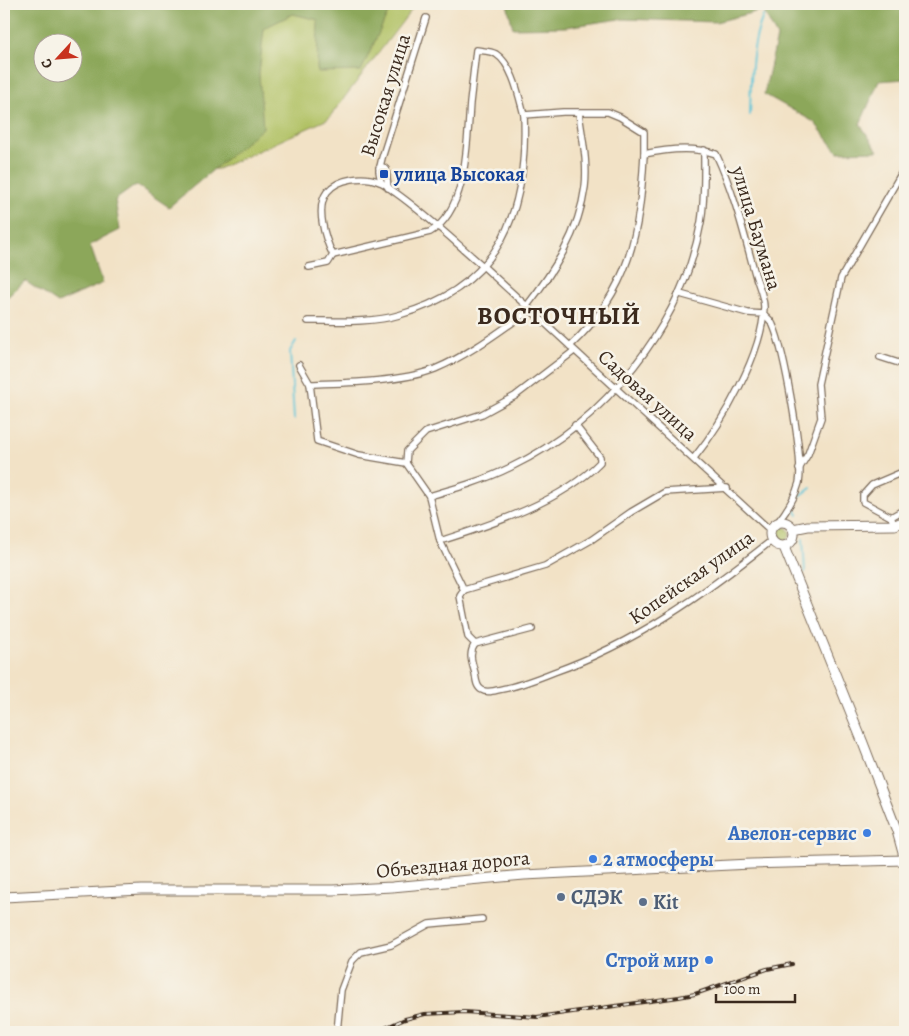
<svg xmlns="http://www.w3.org/2000/svg" width="909" height="1036" font-family="Alegreya,serif">
	<style>
		.green { fill: #b0c164; stroke: #767641; fill-rule: evenodd }
		.forest { fill: #8ca75a; stroke: #64683c; fill-rule: evenodd }
		.lines { fill: none; stroke-linecap: round; stroke-linejoin: round }
		.stream { stroke: #5bc4d7; stroke-width: 2 }
		.street-casing { stroke: #7b6a59; stroke-width: 8 }
		.secondary-casing { stroke: #7b6a59; stroke-width: 11 }
		.primary-casing { stroke: #7b6a59; stroke-width: 11 }
		.street { stroke: #fff; stroke-width: 5.5 }
		.secondary { stroke: #fff; stroke-width: 9 }
		.primary { stroke: #fff; stroke-width: 9 }
		.rail-casing { stroke: #3b2a1e; stroke-width: 4 }
		.rail { stroke: #f7f3e8; stroke-width: 2; stroke-dasharray: 5.5; stroke-linecap: butt }
		.transit-dot { fill: #1a4fb4; stroke: #f7f3e8; stroke-width: 2 }
		.shop-dot { fill: #3f7fe0; stroke: #f7f3e8; stroke-width: 2 }
		.service-dot { fill: #5c6f8a; stroke: #f7f3e8; stroke-width: 2 }
		.labels { text-anchor: middle; stroke-width: 5; stroke-linejoin: round; paint-order: stroke }
		.street-label { font-size: 20px; fill: #3b2a1e; stroke: #f7f3e8 }
		.transit-label { font-size: 20px; font-weight: bold; fill: #164399; stroke: #f7f3e8; text-anchor: start }
		.shop-label { font-size: 20px; font-weight: bold; fill: #366cbe; stroke: #f7f3e8; text-anchor: end }
		.service-label { font-size: 20px; font-weight: bold; fill: #4e5e75; stroke: #f7f3e8; text-anchor: start }
		.district-label { font-size: 25px; font-weight: bold; letter-spacing: 1px; fill: #3b2a1e; stroke: #f7f3e8 }
	</style>
	<rect width="100%" height="100%" fill="#f7f3e8"/>
	<filter id="ink" filterUnits="userSpaceOnUse"><feTurbulence type="fractalNoise" baseFrequency=".02" numOctaves="2"/><feDisplacementMap in="SourceGraphic" scale="10" xChannelSelector="R" yChannelSelector="G"/><feConvolveMatrix kernelMatrix="1 2 1 2 8 2 1 2 1" color-interpolation-filters="sRGB"/></filter>
	<filter id="wash" filterUnits="userSpaceOnUse"><feTurbulence type="fractalNoise" baseFrequency=".0096" numOctaves="4" result="noise"/><feDisplacementMap in="SourceGraphic" scale="20" xChannelSelector="R" yChannelSelector="G"/><feGaussianBlur stdDeviation="1.12" result="paint"/><feColorMatrix in="noise" values="0 0 0 0 0 0 0 0 0 0 0 0 0 0 0 0 0 1.4 0 .05"/><feComposite in="paint" operator="in"/></filter>
	<g filter="url(#wash)">
		<rect width="100%" height="100%" fill="#f2e2c6"/>
		<g class="green">
			<path d="M4,4H416L328,119L218,169L4,185ZM42,42H72V72H42Z"/>
			<circle cx="783" cy="534" r="7"/>
		</g>
		<g class="forest">
			<path d="M4,4H424L388,13L361,71L317,72L318,20L293,14L264,28L259,74L263,128L169,207L136,185L115,200L120,230L90,245L103,283L58,303L25,281L4,300ZM42,42H72V72H42Z"/>
			<path d="M507,4H905V79L879,81L860,124L878,151L838,152L814,122L764,94L777,37L763,10L716,22L620,19L566,27L513,28Z"/>
		</g>
		<g class="lines">
			<g class="stream">
				<path d="M750,115C751,82 750,47 763,16"/>
				<path d="M294,419L290,351L296,341"/>
				<path d="M798,515L796,511V499L811,488"/>
				<path d="M803,539L805,572"/>
			</g>
		</g>
	</g>
	<g filter="url(#ink)">
		<g class="lines">
			<defs>
				<g id="street">
					<path d="M379,168L383,167L386,169L388,188"/>
					<path d="M381,182L379,171L382,158L426,18"/>
					<path d="M309,267L328,263L333,255"/>
					<path d="M680,294L748,313L763,314"/>
					<path d="M526,307C554,271 579,233 585,187C588,162 582,137 579,113"/>
					<path d="M763,314C767,317 771,320 773,325C784,350 804,458 799,483C795,497 786,512 777,523"/>
					<path d="M308,321C335,321 373,323 399,315C500,287 528,212 524,115"/>
					<path d="M570,346C630,290 640,233 644,154"/>
					<path d="M880,357L905,365"/>
					<path d="M299,365L310,384L317,441L359,455L406,463L429,496L440,541L464,590"/>
					<path d="M310,384C347,383 401,382 435,369C469,355 500,331 530,310"/>
					<path d="M694,458C723,422 763,353 764,307C764,297 758,284 755,274C744,234 734,192 716,154C693,146 667,149 644,154V132L620,117L608,112H563L524,115C519,97 513,65 496,54C491,51 483,51 476,50C474,68 472,86 470,103C467,141 468,210 430,232L333,255C325,239 315,208 327,192C338,178 364,175 380,182C386,184 391,190 396,193C427,215 455,242 484,267L770,530"/>
					<path d="M406,463L407,451L426,432L482,414L515,396L574,351"/>
					<path d="M799,469L808,454L821,418L818,384L841,278L905,167"/>
					<path d="M429,496C457,488 485,480 511,467C605,422 683,324 701,222C705,198 704,174 704,150"/>
					<path d="M891,517L905,509"/>
					<path d="M893,522L891,517L863,502V495L872,485L905,471"/>
					<path d="M440,541C491,525 563,501 600,462V457L575,425"/>
					<path d="M464,590L460,596L468,637L475,644C468,654 472,662 475,673C476,679 476,687 482,690C488,694 500,689 507,688C524,684 539,678 554,672C636,643 704,594 771,541"/>
					<path d="M464,590L545,566L591,540L631,512L665,492L727,488"/>
					<path d="M475,644L532,629"/>
					<path d="M337,1032L341,990L352,961L361,952L391,945L429,924L482,919"/>
				</g>
				<g id="secondary">
					<circle cx="782" cy="534" r="12"/>
					<path d="M793,529L808,526L895,525L905,521"/>
					<path d="M784,547L863,743L897,831L905,860"/>
				</g>
				<path id="primary" d="M4,897L141,890H333L392,887L524,875L751,864L905,860"/>
			</defs>
			<use href="#street" class="street-casing"/>
			<use href="#secondary" class="secondary-casing"/>
			<use href="#primary" class="primary-casing"/>
			<use href="#street" class="street"/>
			<use href="#secondary" class="secondary"/>
			<use href="#primary" class="primary"/>
			<defs>
				<path id="rail" d="M376,1032L405,1019L425,1014L464,1012L537,1017L679,997L695,994L767,969L792,964"/>
			</defs>
			<use href="#rail" class="rail-casing"/>
			<use href="#rail" class="rail"/>
		</g>
	</g>
	<rect class="transit-dot" x="379" y="169" width="10" height="10" rx="2.5"/>
	<g class="shop-dot">
		<circle cx="867" cy="833" r="5"/>
		<circle cx="593" cy="859" r="5"/>
		<circle cx="709" cy="960" r="5"/>
	</g>
	<g class="service-dot">
		<circle cx="561" cy="897" r="5"/>
		<circle cx="643" cy="902" r="5"/>
	</g>
	<g class="labels">
		<g class="street-label">
			<text transform="translate(385 95) rotate(-73)" y="7">Высокая улица</text>
			<text transform="translate(757 228) rotate(73)" y="7">улица Баумана</text>
			<text transform="translate(648 395) rotate(42)" y="7">Садовая улица</text>
			<text transform="translate(691 577) rotate(-35)" y="7">Копейская улица</text>
			<text transform="translate(453 864) rotate(-5)" y="7">Объездная дорога</text>
		</g>
		<g class="transit-label">
			<text x="394" y="181">улица Высокая</text>
		</g>
		<g class="shop-label">
			<text x="857" y="840">Авелон-сервис</text>
			<text x="603" y="866" text-anchor="start">2 атмосферы</text>
			<text x="699" y="967">Строй мир</text>
		</g>
		<g class="service-label">
			<text x="571" y="904">СДЭК</text>
			<text x="653" y="909">Kit</text>
		</g>
		<g class="district-label">
			<text x="559" y="324">ВОСТОЧНЫЙ</text>
		</g>
	</g>
	<rect width="909" height="1036" fill="none" stroke="#f7f3e8" stroke-width="20"/>
	<g transform="translate(58 58) rotate(244)"><circle r="24" fill="#f7f3e8" stroke="#aca397"/>
	<path d="M0-4L9 19L0 12L-9 19Z" fill="#c8321e"/>
	<text y="-8" font-size="14" font-weight="bold" text-anchor="middle" fill="#3b2a1e">С</text>
	</g>
	<path d="M716 994v8h79v-8" fill="none" stroke="#3b2a1e" stroke-width="2.5"/>
	<text x="724" y="994" font-size="15" fill="#3b2a1e" stroke="#f7f3e8" stroke-width="4" paint-order="stroke">100 m</text>
</svg>
